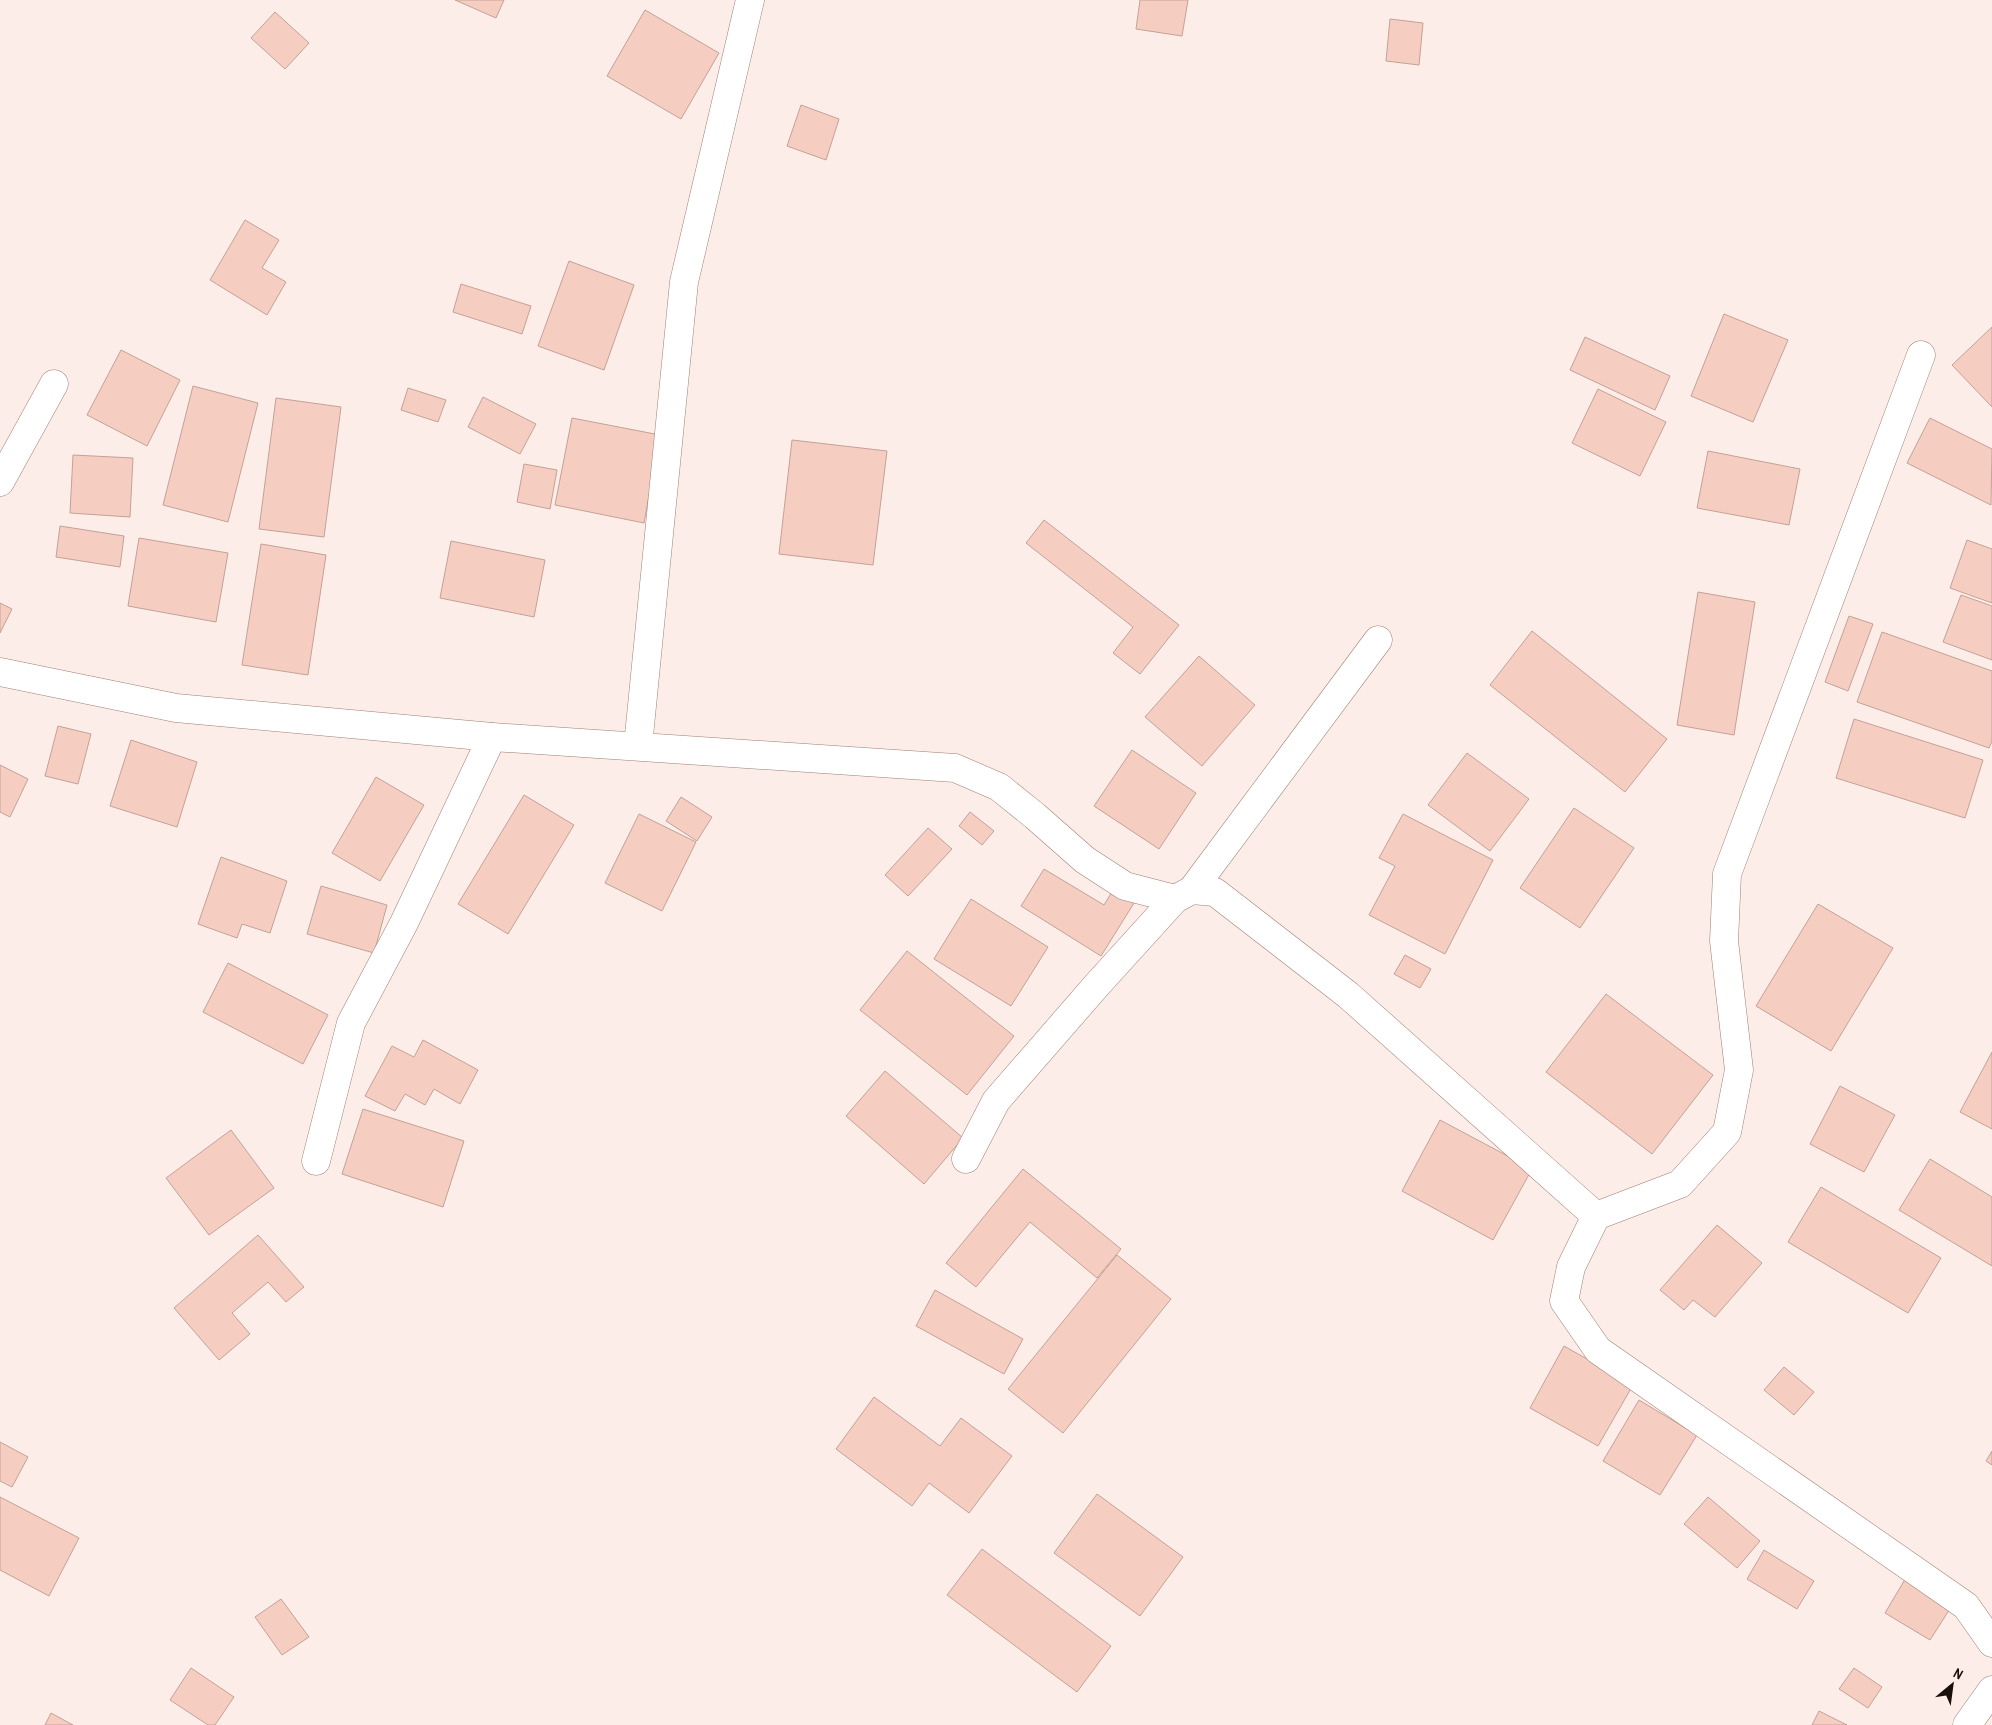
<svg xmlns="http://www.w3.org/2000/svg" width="1992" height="1725" font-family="'Archivo Narrow',sans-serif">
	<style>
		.building { fill: #f6cec1; stroke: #c4a196 }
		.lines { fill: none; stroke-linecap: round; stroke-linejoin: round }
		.minor-casing { stroke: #a07f74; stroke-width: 29 }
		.major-casing { stroke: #a07f74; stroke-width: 29 }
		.minor { stroke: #fff; stroke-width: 28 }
		.major { stroke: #fff; stroke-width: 28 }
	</style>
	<rect width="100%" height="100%" fill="#fcede8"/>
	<g class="building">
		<path d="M455,0H504L496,18Z"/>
		<path d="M1140,0H1188L1182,36L1136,29Z"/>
		<path d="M645,10L719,53L681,119L607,76Z"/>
		<path d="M275,12L309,43L285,69L251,38Z"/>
		<path d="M1390,19L1423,23L1419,65L1386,61Z"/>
		<path d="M801,105L839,119L826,160L787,146Z"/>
		<path d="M245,220L279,240L262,268L286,282L267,315L210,280Z"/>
		<path d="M569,261L634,285L604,370L538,346Z"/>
		<path d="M461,284L531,306L522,334L453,312Z"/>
		<path d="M1724,314L1788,340L1753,422L1691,396Z"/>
		<path d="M1992,327V407L1952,365Z"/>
		<path d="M1585,337L1670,376L1655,410L1570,370Z"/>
		<path d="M121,350L180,380L147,446L87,415Z"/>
		<path d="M193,386L258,403L228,522L163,505Z"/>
		<path d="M408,388L446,400L438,422L401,410Z"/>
		<path d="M1598,389L1666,422L1640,476L1572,443Z"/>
		<path d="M483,397L536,424L520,454L468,427Z"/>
		<path d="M276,398L341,407L324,537L259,529Z"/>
		<path d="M572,418L660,435L644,523L555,505Z"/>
		<path d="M1930,418L1992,449L1991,505L1907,463Z"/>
		<path d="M792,440L887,451L873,565L779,554Z"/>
		<path d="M1708,451L1800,469L1789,525L1697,508Z"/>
		<path d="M73,455L133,458L130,517L70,513Z"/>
		<path d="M524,464L557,470L550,509L517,502Z"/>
		<path d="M1044,520L1179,625L1140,674L1113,653L1133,627L1026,543Z"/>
		<path d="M60,526L124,536L120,567L56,557Z"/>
		<path d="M139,538L228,553L216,622L128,606Z"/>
		<path d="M1967,540L1992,549V603L1950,588Z"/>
		<path d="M451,541L545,560L534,617L440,598Z"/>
		<path d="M261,544L326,555L308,675L242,665Z"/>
		<path d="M1698,592L1755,602L1734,735L1677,725Z"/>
		<path d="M1961,595L1992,606V660L1943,642Z"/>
		<path d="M0,603L12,609L0,633Z"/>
		<path d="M1849,616L1873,624L1848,691L1825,682Z"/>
		<path d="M1532,631L1667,739L1625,792L1490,685Z"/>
		<path d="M1882,632L1992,671V741L1989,748L1857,702Z"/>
		<path d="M1199,656L1255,705L1202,766L1145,717Z"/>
		<path d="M1854,719L1983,760L1965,818L1836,778Z"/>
		<path d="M58,726L91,734L78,784L45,776Z"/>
		<path d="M131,740L197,762L177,827L110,806Z"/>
		<path d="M1132,750L1196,793L1159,849L1094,806Z"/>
		<path d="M1467,753L1529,799L1490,851L1428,805Z"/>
		<path d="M0,765L28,779L10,817L0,812Z"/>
		<path d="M376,777L424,805L380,881L332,853Z"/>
		<path d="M524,795L574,825L508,934L458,904Z"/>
		<path d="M681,797L712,817L697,841L666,821Z"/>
		<path d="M1574,808L1634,848L1580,928L1520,888Z"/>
		<path d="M970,812L994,831L982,845L959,826Z"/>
		<path d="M639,814L696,842L662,911L605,883Z"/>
		<path d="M1403,814L1493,860L1445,954L1369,915L1395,866L1379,858Z"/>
		<path d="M928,828L952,849L908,896L885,875Z"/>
		<path d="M221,857L287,881L270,933L242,924L237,938L198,924Z"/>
		<path d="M1044,869L1104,905L1118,882L1139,895L1101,956L1021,906Z"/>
		<path d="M321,886L387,905L374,953L307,934Z"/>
		<path d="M971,899L1048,947L1011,1006L934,959Z"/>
		<path d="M1818,904L1893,948L1831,1051L1756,1006Z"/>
		<path d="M907,951L1014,1036L967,1095L860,1010Z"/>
		<path d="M1405,955L1431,969L1420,988L1394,974Z"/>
		<path d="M228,963L328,1015L303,1064L203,1012Z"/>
		<path d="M1606,994L1713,1075L1652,1154L1546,1072Z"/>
		<path d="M423,1040L478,1070L460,1104L434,1089L425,1105L405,1094L395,1111L365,1096L392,1046L414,1057Z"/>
		<path d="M1992,1052V1129L1960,1112Z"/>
		<path d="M885,1071L963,1138L924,1184L846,1116Z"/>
		<path d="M1840,1086L1895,1115L1864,1172L1810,1144Z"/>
		<path d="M363,1109L464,1141L443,1207L342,1174Z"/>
		<path d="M1440,1120L1532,1169L1493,1240L1402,1191Z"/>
		<path d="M231,1130L274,1188L209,1235L166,1178Z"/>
		<path d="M1930,1159L1992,1197V1266L1899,1210Z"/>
		<path d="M1023,1169L1121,1249L1097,1278L1030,1222L976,1287L946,1263Z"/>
		<path d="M1821,1187L1941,1258L1908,1313L1788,1242Z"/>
		<path d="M1717,1225L1762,1263L1715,1317L1693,1300L1684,1310L1660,1290Z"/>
		<path d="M258,1235L304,1287L286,1302L268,1282L232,1313L250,1334L219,1360L174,1308Z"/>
		<path d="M1117,1255L1171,1299L1063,1433L1008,1389Z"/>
		<path d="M935,1290L1023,1339L1004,1374L916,1326Z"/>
		<path d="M1564,1346L1633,1385L1598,1446L1530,1408Z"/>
		<path d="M1784,1367L1814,1392L1794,1415L1764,1390Z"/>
		<path d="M874,1397L940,1446L961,1418L1012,1456L969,1513L929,1483L912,1506L836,1449Z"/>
		<path d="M1639,1400L1697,1435L1660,1495L1603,1461Z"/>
		<path d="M0,1442L28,1457L12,1487L0,1481Z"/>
		<path d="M1992,1451V1465L1986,1461Z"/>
		<path d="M1097,1494L1183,1557L1140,1616L1054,1553Z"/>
		<path d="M0,1497L79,1538L49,1596L0,1570Z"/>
		<path d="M1708,1497L1760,1541L1737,1568L1684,1524Z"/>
		<path d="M982,1549L1111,1646L1077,1692L947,1595Z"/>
		<path d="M1764,1550L1814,1581L1797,1609L1747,1579Z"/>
		<path d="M1907,1576L1953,1604L1930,1640L1885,1613Z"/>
		<path d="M281,1599L309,1637L282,1655L255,1617Z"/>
		<path d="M191,1668L234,1697L215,1725H208L170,1700Z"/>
		<path d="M1854,1668L1882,1687L1868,1708L1839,1689Z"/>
		<path d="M1819,1711L1847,1725H1812Z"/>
		<path d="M51,1713L73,1725H45Z"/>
	</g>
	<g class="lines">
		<defs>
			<g id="minor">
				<path d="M1921,355L1727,874L1724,941L1739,1070L1727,1132L1680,1184L1596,1216L1571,1267L1564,1301L1598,1350L1966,1606L1992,1643"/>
				<path d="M0,482L54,384"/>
				<path d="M0,672L176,708L492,737L955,768L999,787L1035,816L1085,860L1125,886L1175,899"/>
				<path d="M638,746L684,282L750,0"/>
				<path d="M1192,890L1378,640"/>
				<path d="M966,1159L996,1101L1096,986L1175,899L1192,890L1215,892L1348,995L1596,1216"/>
				<path d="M316,1161L351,1023L404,923L492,737"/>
			</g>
			<path id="major" d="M1967,1725L1992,1690"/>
		</defs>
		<use href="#minor" class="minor-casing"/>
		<use href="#major" class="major-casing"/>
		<use href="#minor" class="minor"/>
		<use href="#major" class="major"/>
	</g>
	<g transform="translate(1952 1685) rotate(29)" stroke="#fcede8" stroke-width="4" paint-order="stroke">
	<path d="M0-4L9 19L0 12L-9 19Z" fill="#1b0f0b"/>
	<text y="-8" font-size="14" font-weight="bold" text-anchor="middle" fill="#1b0f0b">N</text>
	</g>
</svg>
